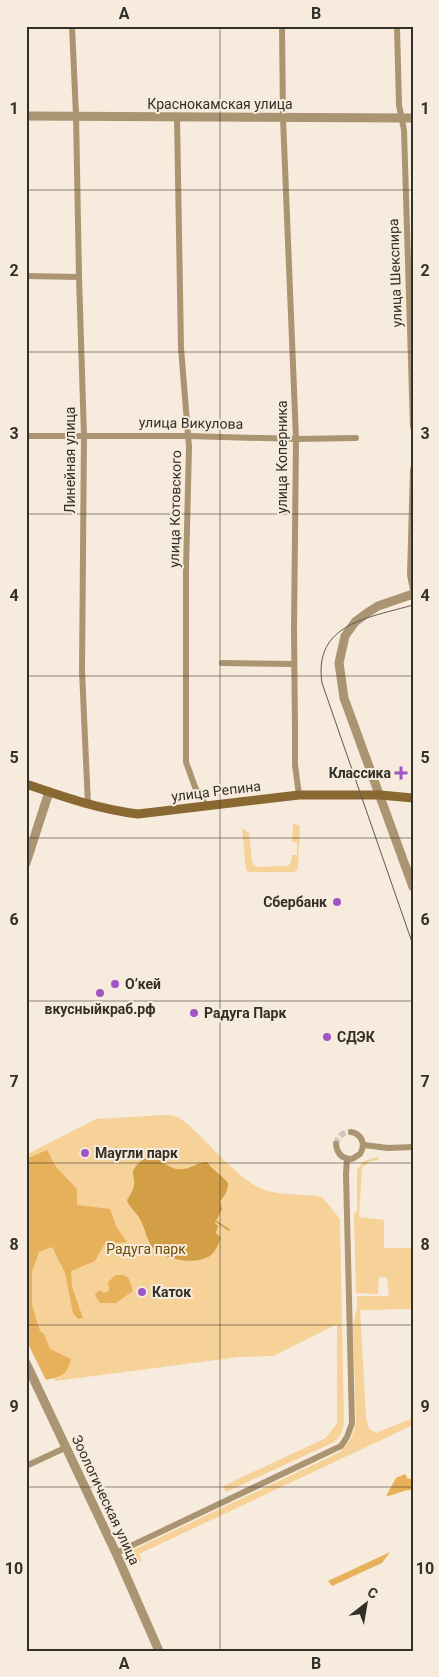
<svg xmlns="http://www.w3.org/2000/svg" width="439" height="1677" font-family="Roboto,sans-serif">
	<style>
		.green { fill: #f6d198 }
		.forest { fill: #e6b15a }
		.water { fill: #d29e46 }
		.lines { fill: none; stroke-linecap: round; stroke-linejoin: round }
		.stream { stroke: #d29e46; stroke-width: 2 }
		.minor-tunnel { stroke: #cfc5b8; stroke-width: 6; stroke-dasharray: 6 3; stroke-linecap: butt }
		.minor { stroke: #aa9471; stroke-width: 6 }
		.tertiary { stroke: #aa9471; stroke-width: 9 }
		.secondary { stroke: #896832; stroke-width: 9 }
		.tram { stroke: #5f5951; stroke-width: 1 }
		.grid { fill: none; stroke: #332f29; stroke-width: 1; stroke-opacity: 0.55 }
		.poi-dot { fill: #a054c5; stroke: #f6ebdc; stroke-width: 2 }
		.labels { text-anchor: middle; stroke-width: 4; stroke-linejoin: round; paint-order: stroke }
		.street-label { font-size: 14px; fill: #332f29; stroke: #f6ebdc }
		.poi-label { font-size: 14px; font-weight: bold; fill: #332f29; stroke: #f6ebdc; text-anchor: start }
		.park-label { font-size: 14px; fill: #704d05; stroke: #f6ebdc }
		.neatline { fill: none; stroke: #332f29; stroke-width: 2 }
		.grid-label { font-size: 16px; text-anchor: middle; font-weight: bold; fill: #332f29 }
	</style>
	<rect width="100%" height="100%" fill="#f6ebdc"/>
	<g class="green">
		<path d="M293,823L300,826L298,868L295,872H249L246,870L242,828L249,833L252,860L253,864L258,867L288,866L291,862L292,855H297V842H292Z"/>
		<path d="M147,1116C155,1116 166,1114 174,1116C184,1119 191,1127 198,1134C214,1149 239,1178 258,1187C278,1197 302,1193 322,1197L340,1219L344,1422C343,1431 341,1436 334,1442L226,1492L223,1486L326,1438L337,1423V1324L273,1356L239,1357L55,1381L26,1306V1155L96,1119Z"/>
		<path d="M378,1157V1160L370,1161L362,1168L359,1217L384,1220V1248H413V1309L360,1310L366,1418L369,1429L376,1433L413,1418V1425L139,1554L142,1561L139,1562L134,1558L131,1551L340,1452L351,1439L356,1422L353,1326L357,1309V1296H389L387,1278L379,1277L378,1294L356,1293L354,1215L357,1211V1170L364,1161Z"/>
	</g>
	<g class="forest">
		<path d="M47,1150L56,1167L77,1189V1205L110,1209L117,1228L127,1242L104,1245L95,1261L71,1271L72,1287L83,1318L78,1319L73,1313L65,1273L52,1247L39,1252L32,1272V1305L40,1331L44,1334L50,1349L71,1359C67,1376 61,1376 46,1380L26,1340V1159Z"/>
		<path d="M116,1275C130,1274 129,1279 133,1291L116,1303H100L95,1295L99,1290L104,1293L109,1291L108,1282Z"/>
		<path d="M405,1474L408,1479L412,1478L413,1476V1492L411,1490C401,1490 395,1496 386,1496L396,1478Z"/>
		<path d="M390,1552L382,1563L332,1586L328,1581Z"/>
	</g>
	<path class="water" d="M151,1156C160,1158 165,1165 173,1168C187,1173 198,1161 207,1162C212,1170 222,1175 228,1183C228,1190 225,1196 220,1201L222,1209L215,1223L218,1226L216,1233L221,1238C218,1244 216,1251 211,1255C197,1266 165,1260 153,1248C147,1241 145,1228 140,1219C136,1212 129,1207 127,1200C131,1194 135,1188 134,1181C134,1180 133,1173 133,1172C135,1164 144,1158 151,1156Z"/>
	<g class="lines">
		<path class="stream" d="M217,1222L229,1230"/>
		<path class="minor-tunnel" d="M336,1144C338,1136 343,1132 351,1132"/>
		<g class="minor">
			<path d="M72,26L76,115L79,277L84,436L82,671L88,805"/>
			<path d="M282,26L283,118L296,439L294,630L295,729V765L299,795"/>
			<path d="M397,26L399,105L404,130L413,427"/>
			<path d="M177,118L181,348L189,447L186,569V762L195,787L207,807"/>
			<path d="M26,276L79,277"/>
			<path d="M26,436H188L296,439L356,438"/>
			<path d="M413,469L410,575L413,590"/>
			<path d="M222,663L294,664"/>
			<path d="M336,1144C337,1154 342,1159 352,1159L360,1154C366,1144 362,1134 351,1132"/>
			<path d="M364,1145L388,1148L413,1147"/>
			<path d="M26,1466L67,1447"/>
			<path d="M116,1553L341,1446L347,1437L352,1423L346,1174L347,1159"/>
		</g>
		<g class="tertiary">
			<path d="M26,116L413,118"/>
			<path d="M413,594L378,606L367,613L355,622L345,636L339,663L344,698L413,887"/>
			<path d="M26,863L49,792"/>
			<path d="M26,1363L116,1553L159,1651"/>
		</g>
		<path class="secondary" d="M26,784C64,797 98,809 138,814L299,795H380L413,798"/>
		<path class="tram" d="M413,605C369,618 313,623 322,683L413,945"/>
	</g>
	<path class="grid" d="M220,26V1651M26,190H413M26,352H413M26,514H413M26,676H413M26,838H413M26,1001H413M26,1163H413M26,1325H413M26,1487H413"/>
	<g class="poi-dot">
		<path d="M398.5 765.5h5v5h5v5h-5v5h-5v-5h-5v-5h5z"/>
		<circle cx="337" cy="902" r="5"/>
		<circle cx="115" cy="984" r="5"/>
		<circle cx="100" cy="993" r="5"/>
		<circle cx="194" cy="1013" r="5"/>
		<circle cx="327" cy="1037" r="5"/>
		<circle cx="85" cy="1153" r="5"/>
		<circle cx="142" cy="1292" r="5"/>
	</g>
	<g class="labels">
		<g class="street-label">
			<text x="220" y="109">Краснокамская улица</text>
			<text transform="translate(395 273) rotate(-92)" y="5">улица Шекспира</text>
			<text transform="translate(191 423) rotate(1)" y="5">улица Викулова</text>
			<text transform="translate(282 457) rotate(-90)" y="5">улица Коперника</text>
			<text transform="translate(70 460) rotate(-90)" y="5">Линейная улица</text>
			<text transform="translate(175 509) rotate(-89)" y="5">улица Котовского</text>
			<text transform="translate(216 791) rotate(-7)" y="5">улица Репина</text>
			<text transform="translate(106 1500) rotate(65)" y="5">Зоологическая улица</text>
		</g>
		<g class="poi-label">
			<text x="391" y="778" text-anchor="end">Классика</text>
			<text x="327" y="907" text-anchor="end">Сбербанк</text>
			<text x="125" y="989">О’кей</text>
			<text x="100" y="1014" text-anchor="middle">вкусныйкраб.рф</text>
			<text x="204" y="1018">Радуга Парк</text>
			<text x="337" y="1042">СДЭК</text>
			<text x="95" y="1158">Маугли парк</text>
			<text x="152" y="1297">Каток</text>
		</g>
		<g class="park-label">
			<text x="146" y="1254">Радуга парк</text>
		</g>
	</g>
	<rect width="439" height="1677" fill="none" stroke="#f6ebdc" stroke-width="55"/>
	<g transform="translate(366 1604) rotate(31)" stroke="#f6ebdc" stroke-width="4" paint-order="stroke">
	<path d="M0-4L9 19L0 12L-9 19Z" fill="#332f29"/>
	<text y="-8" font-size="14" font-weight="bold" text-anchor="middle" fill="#332f29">С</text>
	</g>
	<rect x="28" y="28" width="384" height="1622" class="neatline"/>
	<g class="grid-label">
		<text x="124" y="19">A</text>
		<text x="316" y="19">B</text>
		<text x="14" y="114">1</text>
		<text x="425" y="114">1</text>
		<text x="14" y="276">2</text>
		<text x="425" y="276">2</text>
		<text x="14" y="439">3</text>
		<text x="425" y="439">3</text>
		<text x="14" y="601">4</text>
		<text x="425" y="601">4</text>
		<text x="14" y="763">5</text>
		<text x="425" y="763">5</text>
		<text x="14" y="925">6</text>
		<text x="425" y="925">6</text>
		<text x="14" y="1087">7</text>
		<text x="425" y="1087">7</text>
		<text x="14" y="1250">8</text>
		<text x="425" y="1250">8</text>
		<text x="14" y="1412">9</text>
		<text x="425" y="1412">9</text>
		<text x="14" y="1574">10</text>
		<text x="425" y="1574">10</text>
		<text x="124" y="1669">A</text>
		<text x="316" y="1669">B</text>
	</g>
</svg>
